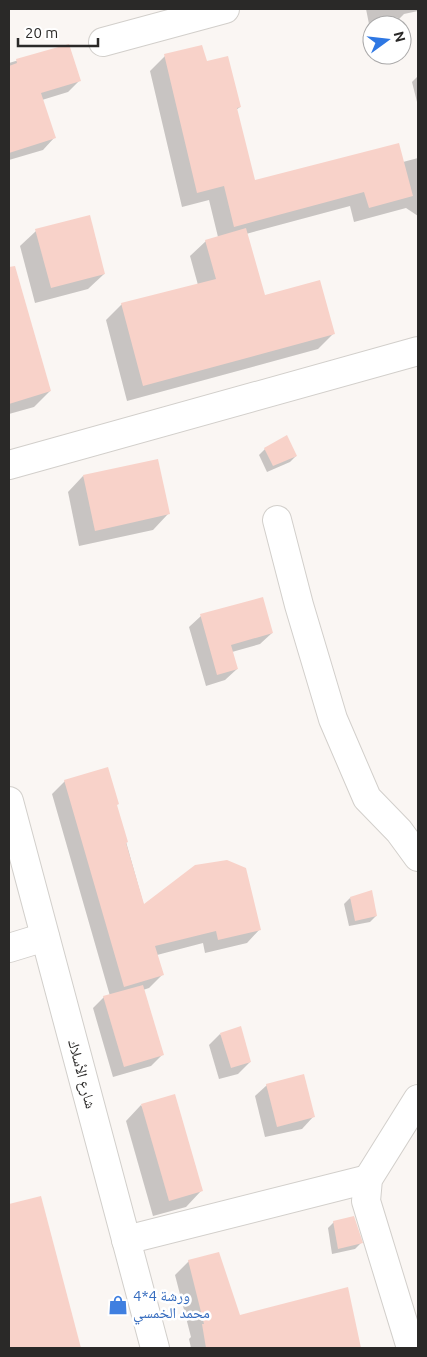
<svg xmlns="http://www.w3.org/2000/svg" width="427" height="1357" font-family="Ubuntu,'Noto Naskh Arabic',sans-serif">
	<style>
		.shadow { fill: #0003 }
		.building { fill: #f8d2c9 }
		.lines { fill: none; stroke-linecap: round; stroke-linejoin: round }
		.street-casing { stroke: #d2cfcb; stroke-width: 30 }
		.secondary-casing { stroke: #d2cfcb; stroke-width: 30 }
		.street { stroke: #fff; stroke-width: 28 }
		.secondary { stroke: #fff; stroke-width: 28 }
		.labels { text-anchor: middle; stroke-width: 5; stroke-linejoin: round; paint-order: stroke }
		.street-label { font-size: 15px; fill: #2a2928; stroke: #fff }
		.shop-label { font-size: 15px; fill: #366cbe; stroke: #fff; text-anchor: start }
	</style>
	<rect width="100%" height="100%" fill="#faf6f3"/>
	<g class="shadow">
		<path d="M366,9H418V11L404,14L393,25H372V29H370Z"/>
		<path d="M69,45L79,81L68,92L42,100L54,138L43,150L9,160V63Z"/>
		<path d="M165,56L206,62L240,107L236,110L254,182L403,162L418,158V216L406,208L354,222L350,206L246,234L264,297L334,333L318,349L127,401L106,320L122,304L198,285L190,256L206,241L218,237L209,200L182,207L150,71Z"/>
		<path d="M418,76V106L412,82Z"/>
		<path d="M36,231L104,274L88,289L35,303L20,246Z"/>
		<path d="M22,295L50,391L34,407L9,414V299Z"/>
		<path d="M265,449L296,456L290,462L267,472L259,455Z"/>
		<path d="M83,476L168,514L153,530L79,546L68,492Z"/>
		<path d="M201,616L272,633L260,644L232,652L237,669L225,680L206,686L189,627Z"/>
		<path d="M65,781L116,806L144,906L260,929L247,943L205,953L203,943L157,955L163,974L149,988L143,990L162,1055L151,1066L113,1077L93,1008L104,997L110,996L52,794Z"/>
		<path d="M350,898L376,916L370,922L349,926L344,904Z"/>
		<path d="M220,1034L250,1062L238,1074L219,1079L209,1045Z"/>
		<path d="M267,1085L313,1117L302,1129L265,1137L255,1096Z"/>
		<path d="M141,1105L201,1191L186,1207L153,1216L126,1121Z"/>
		<path d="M40,1198L80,1348H9V1205Z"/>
		<path d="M334,1222L361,1243L355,1249L332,1254L328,1228Z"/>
		<path d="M189,1261L239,1316L347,1289L360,1348H191L189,1339L191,1337L175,1275Z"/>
	</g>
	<g class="building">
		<path d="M69,44L81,81L41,93L56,138L9,153V66L17,63L16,59Z"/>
		<path d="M202,45L207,61L228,56L241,107L237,108L255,180L399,143L413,196L369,208L364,192L234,227L224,186L197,193L164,54Z"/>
		<path d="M90,215L105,274L51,288L35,229Z"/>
		<path d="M246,228L265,295L320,280L335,334L143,386L121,303L216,279L205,240Z"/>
		<path d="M15,266L51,391L9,404V267Z"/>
		<path d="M287,435L297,456L273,466L264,448Z"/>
		<path d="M158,459L170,514L95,531L83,475Z"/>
		<path d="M263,597L273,633L231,645L238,669L217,675L200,614Z"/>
		<path d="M108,767L119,804L117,805L128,842L126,843L144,904L195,865L227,860L246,868L261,930L218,940L216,931L155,946L164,975L124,987L64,780Z"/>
		<path d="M372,890L377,916L355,921L350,897Z"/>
		<path d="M143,985L164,1055L124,1067L103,996Z"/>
		<path d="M241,1026L251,1062L231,1068L220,1033Z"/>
		<path d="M304,1074L315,1117L277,1127L266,1084Z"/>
		<path d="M175,1094L203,1191L169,1201L141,1104Z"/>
		<path d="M41,1196L81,1348H9V1204Z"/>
		<path d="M354,1216L363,1243L338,1249L333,1221Z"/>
		<path d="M219,1252L240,1315L348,1287L361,1348H206L202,1324H204L188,1260Z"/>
	</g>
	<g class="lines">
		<defs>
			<g id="street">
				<path d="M103,42L225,9"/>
				<path d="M9,465L418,351"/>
				<path d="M277,520L299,605L333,719L367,798L399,831L418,857"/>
				<path d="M9,948L45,937"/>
				<path d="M126,1240L368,1179"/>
				<path d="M411,1348L366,1201L368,1179L418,1099"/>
			</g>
			<path id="secondary" d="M9,801L155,1348"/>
		</defs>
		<use href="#street" class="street-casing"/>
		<use href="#secondary" class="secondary-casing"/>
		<use href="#street" class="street"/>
		<use href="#secondary" class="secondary"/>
	</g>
	<defs>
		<symbol id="shop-bare" viewBox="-9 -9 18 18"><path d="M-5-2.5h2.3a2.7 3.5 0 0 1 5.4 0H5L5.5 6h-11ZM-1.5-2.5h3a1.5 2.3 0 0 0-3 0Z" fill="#3f7fe0" stroke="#fff" stroke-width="2.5" paint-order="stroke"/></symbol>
	</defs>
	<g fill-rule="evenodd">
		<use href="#shop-bare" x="104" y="1291" width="28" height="28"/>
	</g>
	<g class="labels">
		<g class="street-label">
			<text transform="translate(82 1074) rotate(75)" y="5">شارع الأسلاك</text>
		</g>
		<g class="shop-label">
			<text x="133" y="1301">4*4 ورشة<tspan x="133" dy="17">محمد الخمسي</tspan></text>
		</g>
	</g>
	<rect width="427" height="1357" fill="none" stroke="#2a2928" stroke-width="20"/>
	<g transform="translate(387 40) rotate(75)"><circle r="24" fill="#ffffff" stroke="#aaa9a9"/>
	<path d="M0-4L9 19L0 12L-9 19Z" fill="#2e77e3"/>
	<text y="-8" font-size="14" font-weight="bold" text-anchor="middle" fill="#2a2928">N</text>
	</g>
	<path d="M18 38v8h80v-8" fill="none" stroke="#2a2928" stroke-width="2.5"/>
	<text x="25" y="38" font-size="15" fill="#2a2928" stroke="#ffffff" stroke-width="4" paint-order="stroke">20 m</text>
</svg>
